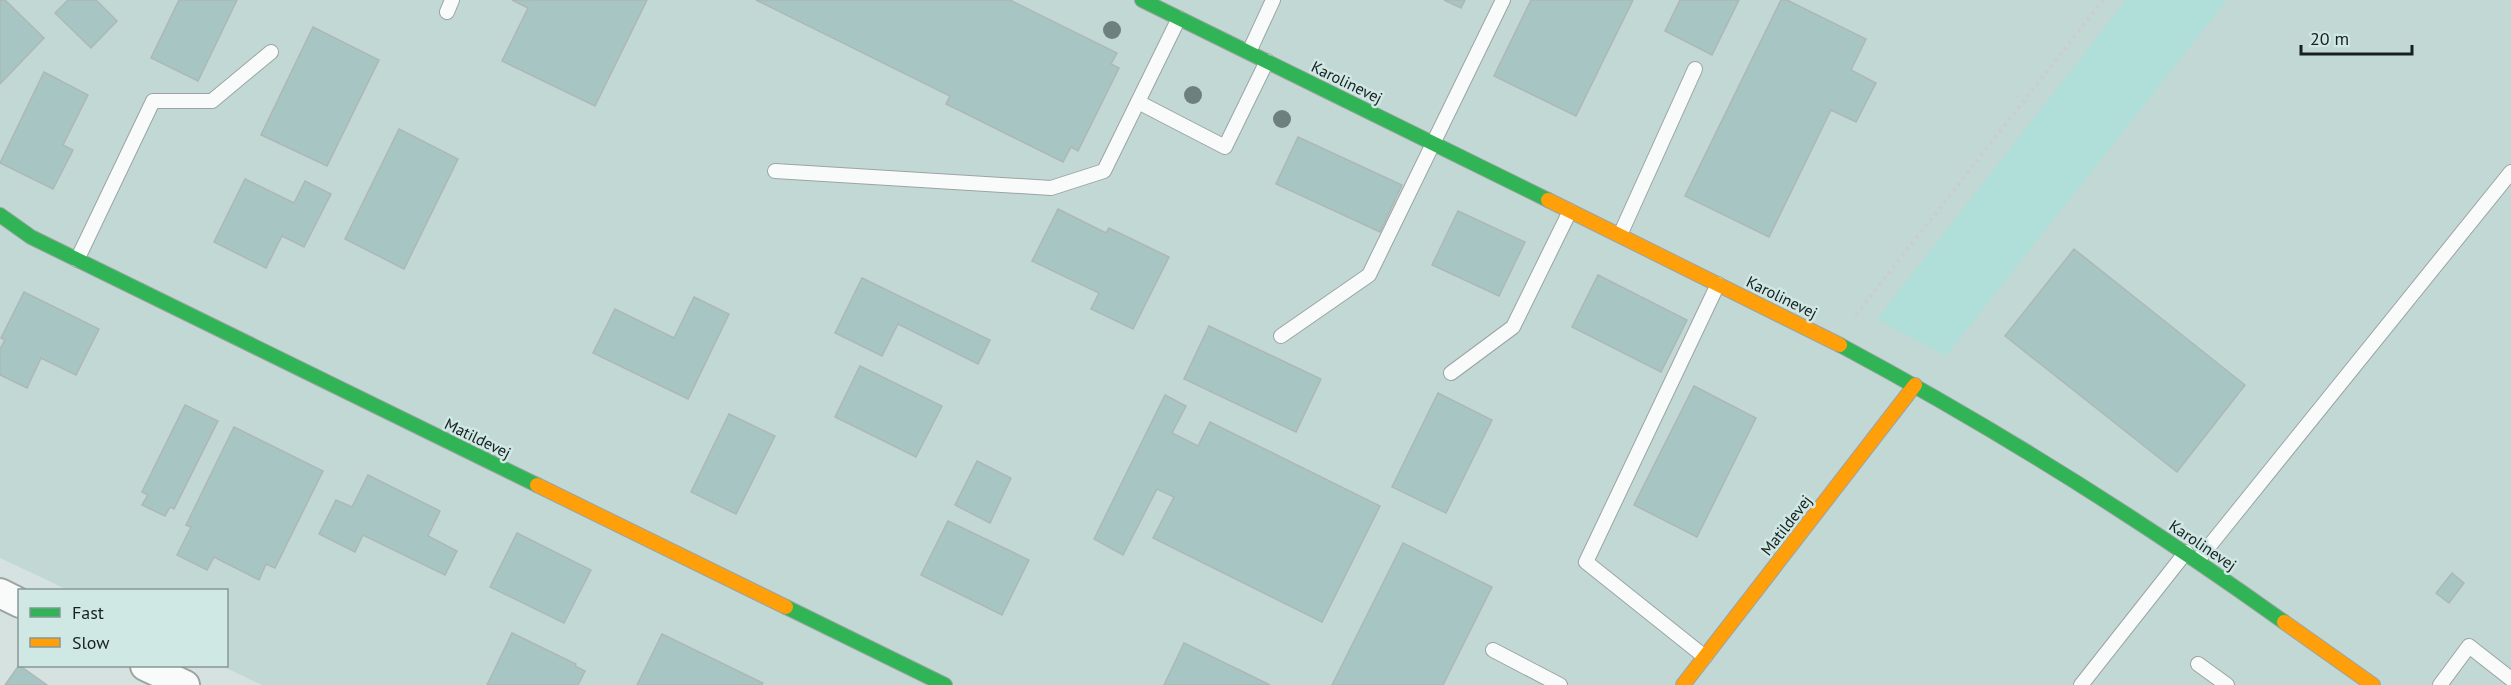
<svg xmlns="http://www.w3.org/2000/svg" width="2511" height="685" font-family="'PT Sans',sans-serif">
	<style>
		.built { fill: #c2d8d5 }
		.green { fill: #b0ded8 }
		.building { fill: #a7c6c3; stroke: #adb8b6; stroke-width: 1.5 }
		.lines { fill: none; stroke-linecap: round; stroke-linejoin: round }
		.lane-casing { stroke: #9ba4a3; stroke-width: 16 }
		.street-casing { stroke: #9ba4a3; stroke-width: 32 }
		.fast-casing { stroke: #9ba4a3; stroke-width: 16 }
		.slow-casing { stroke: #9ba4a3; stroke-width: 16 }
		.path { stroke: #cacecd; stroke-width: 4; stroke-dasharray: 3 4.5; stroke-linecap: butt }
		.lane { stroke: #f9fbfa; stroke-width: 14 }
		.street { stroke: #f9fbfa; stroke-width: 28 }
		.fast { stroke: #30b455; stroke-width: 14 }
		.slow { stroke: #ff9f0a; stroke-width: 14 }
		.tree { fill: #6e807e }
		.labels { text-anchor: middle; stroke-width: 5; stroke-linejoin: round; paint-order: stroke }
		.street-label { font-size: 16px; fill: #17201f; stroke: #d0e8e4 }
	</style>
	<rect width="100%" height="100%" fill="#d6e2e0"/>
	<path class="built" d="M0,0H2511V685H262L222,666H226V590H68L0,558Z"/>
	<path class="green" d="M2126,0H2227L1946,356L1877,319Z"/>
	<g class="building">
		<path d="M0,0H5L44,38L0,84Z"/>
		<path d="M68,0H96L117,21L91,48L55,13Z"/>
		<path d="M179,0H237L198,81L151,58Z"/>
		<path d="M512,0H647L595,106L502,61L528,8Z"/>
		<path d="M756,0H1010L1117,53L1111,64L1119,68L1078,151L1071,147L1063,162L946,104L950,96Z"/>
		<path d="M1444,0H1465L1461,8Z"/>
		<path d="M1531,0H1633L1576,116L1494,76Z"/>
		<path d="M1680,0H1739L1712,55L1665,31Z"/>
		<path d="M1781,0H1787L1866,39L1851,70L1876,83L1856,122L1831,110L1769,237L1685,196Z"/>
		<path d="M313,27L379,60L327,166L261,135Z"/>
		<path d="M44,72L88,95L63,145L73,150L53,189L0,163Z"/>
		<path d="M399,129L458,159L404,269L345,239Z"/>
		<path d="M1298,137L1402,185L1380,232L1276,184Z"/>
		<path d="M245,179L294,203L305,181L331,194L304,247L282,236L266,268L214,242Z"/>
		<path d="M1058,209L1106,233L1109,228L1169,257L1133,329L1091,309L1099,293L1032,261Z"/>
		<path d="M1458,211L1525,242L1499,296L1432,265Z"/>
		<path d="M2074,249L2245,385L2177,472L2005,336Z"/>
		<path d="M1598,275L1687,320L1661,372L1572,327Z"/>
		<path d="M862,278L990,340L978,364L898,324L882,356L835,333Z"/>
		<path d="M24,292L99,329L76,375L41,358L27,388L0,375V349L5,340L1,338Z"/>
		<path d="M694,297L729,314L688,399L593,353L615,309L674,338Z"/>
		<path d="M1209,326L1321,379L1296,432L1184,379Z"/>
		<path d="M860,366L942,406L916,457L835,417Z"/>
		<path d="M1694,386L1756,418L1697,537L1634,505Z"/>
		<path d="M1438,393L1492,420L1446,513L1392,487Z"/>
		<path d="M1165,395L1186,406L1172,433L1198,446L1210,422L1380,506L1322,622L1153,538L1174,497L1157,489L1123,555L1094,539Z"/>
		<path d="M185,405L218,421L174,509L170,507L165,516L142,505L148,495L142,492Z"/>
		<path d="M729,414L775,436L736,514L691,492Z"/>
		<path d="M234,427L323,471L275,568L266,564L259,580L214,557L207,570L177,555L191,527L186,525Z"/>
		<path d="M977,461L1011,478L990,523L955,505Z"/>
		<path d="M368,475L440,511L428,536L457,551L445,575L363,535L355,552L319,534L336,500L352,507Z"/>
		<path d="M948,521L1029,560L1002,615L921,575Z"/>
		<path d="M517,533L591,570L564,623L490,587Z"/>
		<path d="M1403,543L1492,587L1443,685H1332Z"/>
		<path d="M2452,573L2464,583L2449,603L2436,593Z"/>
		<path d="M512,633L576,664L575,666L585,671L578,685H487Z"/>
		<path d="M662,634L763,683L762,685H637Z"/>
		<path d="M1184,643L1270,685H1164Z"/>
		<path d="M19,665L47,685H5Z"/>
	</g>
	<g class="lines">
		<defs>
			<g id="lane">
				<path d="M447,12L452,0"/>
				<path d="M1249,52L1273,0"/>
				<path d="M1138,102L1225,147L1267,61"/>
				<path d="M775,171L1051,188L1104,171L1179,18"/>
				<path d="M1620,235L1695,69"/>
				<path d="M77,260L153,101H212L271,52"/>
				<path d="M1281,336L1369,275L1503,0"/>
				<path d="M1451,373L1513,327L1570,211"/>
				<path d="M2198,560L2511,172"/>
				<path d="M1493,650L1560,685"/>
				<path d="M1705,657L1586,562L1718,284"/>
				<path d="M2198,664L2227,685"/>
				<path d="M2081,685L2186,552"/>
				<path d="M2440,685L2469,646L2511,679"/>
			</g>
			<g id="street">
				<path d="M0,593L20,603"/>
				<path d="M145,666L185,685"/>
			</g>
			<g id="fast">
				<path d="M1142,0L1548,200"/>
				<path d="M0,215L31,237L537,485"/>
				<path d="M1840,345C1993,427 2143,521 2284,622"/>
				<path d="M786,607L945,685"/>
			</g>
			<g id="slow">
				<path d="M1548,200L1840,345"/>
				<path d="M537,485L786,607"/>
				<path d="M2284,622L2373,685"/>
				<path d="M1683,685L1915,385"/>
			</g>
		</defs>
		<use href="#lane" class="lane-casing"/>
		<use href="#street" class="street-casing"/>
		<use href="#fast" class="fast-casing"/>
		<use href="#slow" class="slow-casing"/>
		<path class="path" d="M1856,315L2103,0"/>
		<use href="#lane" class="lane"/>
		<use href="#street" class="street"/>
		<use href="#fast" class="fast"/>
		<use href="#slow" class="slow"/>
	</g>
	<g class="tree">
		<circle cx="1112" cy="30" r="9"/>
		<circle cx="1193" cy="95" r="9"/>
		<circle cx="1282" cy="119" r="9"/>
	</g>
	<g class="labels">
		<g class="street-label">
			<text transform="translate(1347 82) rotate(26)" y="6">Karolinevej</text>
			<text transform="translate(1782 297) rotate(26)" y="6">Karolinevej</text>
			<text transform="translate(478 438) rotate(26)" y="6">Matildevej</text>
			<text transform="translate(1786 525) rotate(-52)" y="6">Matildevej</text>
			<text transform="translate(2203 545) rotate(34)" y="6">Karolinevej</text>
		</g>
	</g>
	<rect x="18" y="589" width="210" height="78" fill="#d0e8e4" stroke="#869895" stroke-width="1.5"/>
	<rect x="30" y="608" width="30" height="9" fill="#30b455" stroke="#869895" stroke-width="1.5"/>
	<text x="72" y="619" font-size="18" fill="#17201f">Fast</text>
	<rect x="30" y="638" width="30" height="9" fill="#ff9f0a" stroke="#869895" stroke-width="1.5"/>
	<text x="72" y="649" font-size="18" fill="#17201f">Slow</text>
	<path d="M2301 45v9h111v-9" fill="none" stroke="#17201f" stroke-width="3"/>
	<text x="2310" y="45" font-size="18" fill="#17201f" stroke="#d0e8e4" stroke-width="4.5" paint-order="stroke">20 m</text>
</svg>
